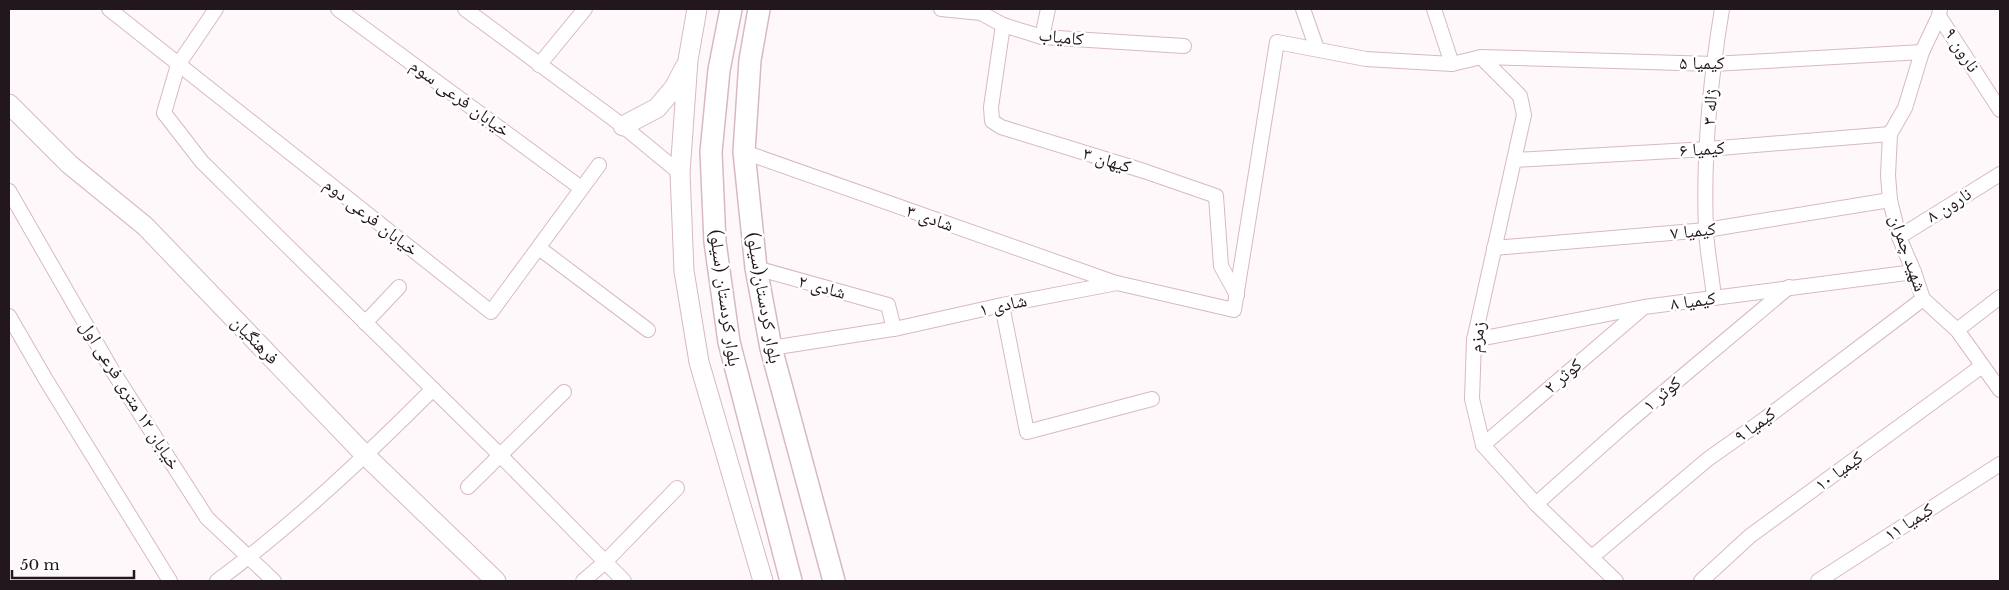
<svg xmlns="http://www.w3.org/2000/svg" width="2009" height="590" font-family="'Libre Baskerville','Noto Naskh Arabic',serif">
	<style>
		.lines { fill: none; stroke-linecap: round; stroke-linejoin: round }
		.street-casing { stroke: #d7b8c6; stroke-width: 16 }
		.secondary-casing { stroke: #d7b8c6; stroke-width: 21 }
		.primary-casing { stroke: #d7b8c6; stroke-width: 24 }
		.street { stroke: #fff; stroke-width: 14 }
		.secondary { stroke: #fff; stroke-width: 19 }
		.primary { stroke: #fff; stroke-width: 21 }
		.labels { text-anchor: middle; stroke-width: 5; stroke-linejoin: round; paint-order: stroke }
		.street-label { font-size: 18px; fill: #22171c; stroke: #fff }
	</style>
	<rect width="100%" height="100%" fill="#fff8fb"/>
	<g class="lines">
		<defs>
			<g id="street">
				<path d="M109,9L491,312L599,165"/>
				<path d="M216,9L178,65L164,113L202,162L501,456L624,581"/>
				<path d="M338,9L581,188"/>
				<path d="M465,9L623,126L680,173"/>
				<path d="M941,9L981,13L1003,25L1042,37L1184,46"/>
				<path d="M1303,9L1317,49"/>
				<path d="M1434,9L1452,64"/>
				<path d="M1940,9L1939,16L1922,52L1905,108L1890,134L1888,175L1890,200L1899,237L1914,272L1923,299L1957,330L2000,390"/>
				<path d="M1939,16L2000,110"/>
				<path d="M1003,25L991,107L992,121L1001,127L1144,171L1216,196L1221,266L1237,295"/>
				<path d="M1042,37L1048,9"/>
				<path d="M1481,57L1520,96L1524,115L1474,340L1472,399L1483,445L1536,504L1616,581"/>
				<path d="M539,65L585,9"/>
				<path d="M744,152L1116,283"/>
				<path d="M1514,160L1708,149L1890,134"/>
				<path d="M9,191L112,370L207,518L274,581"/>
				<path d="M1899,237L2000,174"/>
				<path d="M539,248L648,330"/>
				<path d="M1494,248L1706,230L1890,200"/>
				<path d="M756,268L888,305L894,329"/>
				<path d="M1714,298C1712,275 1707,252 1706,230C1703,156 1710,81 1722,9"/>
				<path d="M1002,305L1027,432L1152,399"/>
				<path d="M9,316L46,380L170,581"/>
				<path d="M365,323L399,287"/>
				<path d="M1957,330L2000,297"/>
				<path d="M1474,340L1644,307L1914,272"/>
				<path d="M771,348L899,328L1002,305L1117,283L1234,310L1277,42L1366,59L1452,64L1481,57L1713,64L1922,52"/>
				<path d="M1483,445L1643,308"/>
				<path d="M468,487L564,392"/>
				<path d="M1536,504L1627,423L1789,287"/>
				<path d="M1592,557L1708,459L1766,418L1923,299"/>
				<path d="M217,581C294,524 365,457 433,389"/>
				<path d="M583,581L604,563L677,488"/>
				<path d="M1701,581L1750,536L1982,366"/>
				<path d="M1818,581L2000,464"/>
			</g>
			<g id="secondary">
				<path d="M697,9L688,60L680,173L684,271L699,362L763,581"/>
				<path d="M9,104L69,164L145,226L366,456L496,581"/>
				<path d="M623,126L657,108L674,88L685,67"/>
			</g>
			<g id="primary">
				<path d="M731,9L719,70L711,152L715,242L729,342L791,581"/>
				<path d="M759,9L750,60L744,152L756,268L771,348L834,581"/>
			</g>
		</defs>
		<use href="#street" class="street-casing"/>
		<use href="#secondary" class="secondary-casing"/>
		<use href="#primary" class="primary-casing"/>
		<use href="#street" class="street"/>
		<use href="#secondary" class="secondary"/>
		<use href="#primary" class="primary"/>
	</g>
	<g class="labels">
		<g class="street-label">
			<text transform="translate(1061 37) rotate(6)" y="6">کامیاب</text>
			<text transform="translate(1962 50) rotate(57)" y="6">نارون ۹</text>
			<text x="1702" y="69">کیمیا ۵</text>
			<text transform="translate(460 98) rotate(36)" y="6">خیابان فرعی سوم</text>
			<text transform="translate(1710 107) rotate(-86)" y="6">ژاله ۳</text>
			<text transform="translate(1702 149) rotate(-4)" y="6">کیمیا ۶</text>
			<text transform="translate(1107 160) rotate(17)" y="6">کیهان ۳</text>
			<text transform="translate(1949 205) rotate(-32)" y="6">نارون ۸</text>
			<text transform="translate(371 217) rotate(38)" y="6">خیابان فرعی دوم</text>
			<text transform="translate(930 218) rotate(19)" y="6">شادی ۳</text>
			<text transform="translate(1693 231) rotate(-6)" y="6">کیمیا ۷</text>
			<text transform="translate(1908 253) rotate(71)" y="6">شهید چمران</text>
			<text transform="translate(822 287) rotate(15)" y="6">شادی ۲</text>
			<text transform="translate(725 298) rotate(82)" y="6">بلوار کردستان (سیلو)</text>
			<text transform="translate(764 298) rotate(80)" y="6">بلوار کردستان(سیلو)</text>
			<text transform="translate(1693 301) rotate(-8)" y="6">کیمیا ۸</text>
			<text transform="translate(1003 305) rotate(-12)" y="6">شادی ۱</text>
			<text transform="translate(1477 337) rotate(-82)" y="6">زمزم</text>
			<text transform="translate(255 340) rotate(46)" y="6">فرهنگیان</text>
			<text transform="translate(1563 376) rotate(-41)" y="6">کوثر ۲</text>
			<text transform="translate(1662 394) rotate(-40)" y="6">کوثر ۱</text>
			<text transform="translate(130 395) rotate(58)" y="6">خیابان ۱۲ متری فرعی اول</text>
			<text transform="translate(1755 425) rotate(-36)" y="6">کیمیا ۹</text>
			<text transform="translate(1839 471) rotate(-36)" y="6">کیمیا ۱۰</text>
			<text transform="translate(1909 522) rotate(-33)" y="6">کیمیا ۱۱</text>
		</g>
	</g>
	<rect width="2009" height="590" fill="none" stroke="#22171c" stroke-width="20"/>
	<path d="M12 570v8h122v-8" fill="none" stroke="#22171c" stroke-width="2.5"/>
	<text x="20" y="570" font-size="15" fill="#22171c" stroke="#ffffff" stroke-width="4" paint-order="stroke">50 m</text>
</svg>
